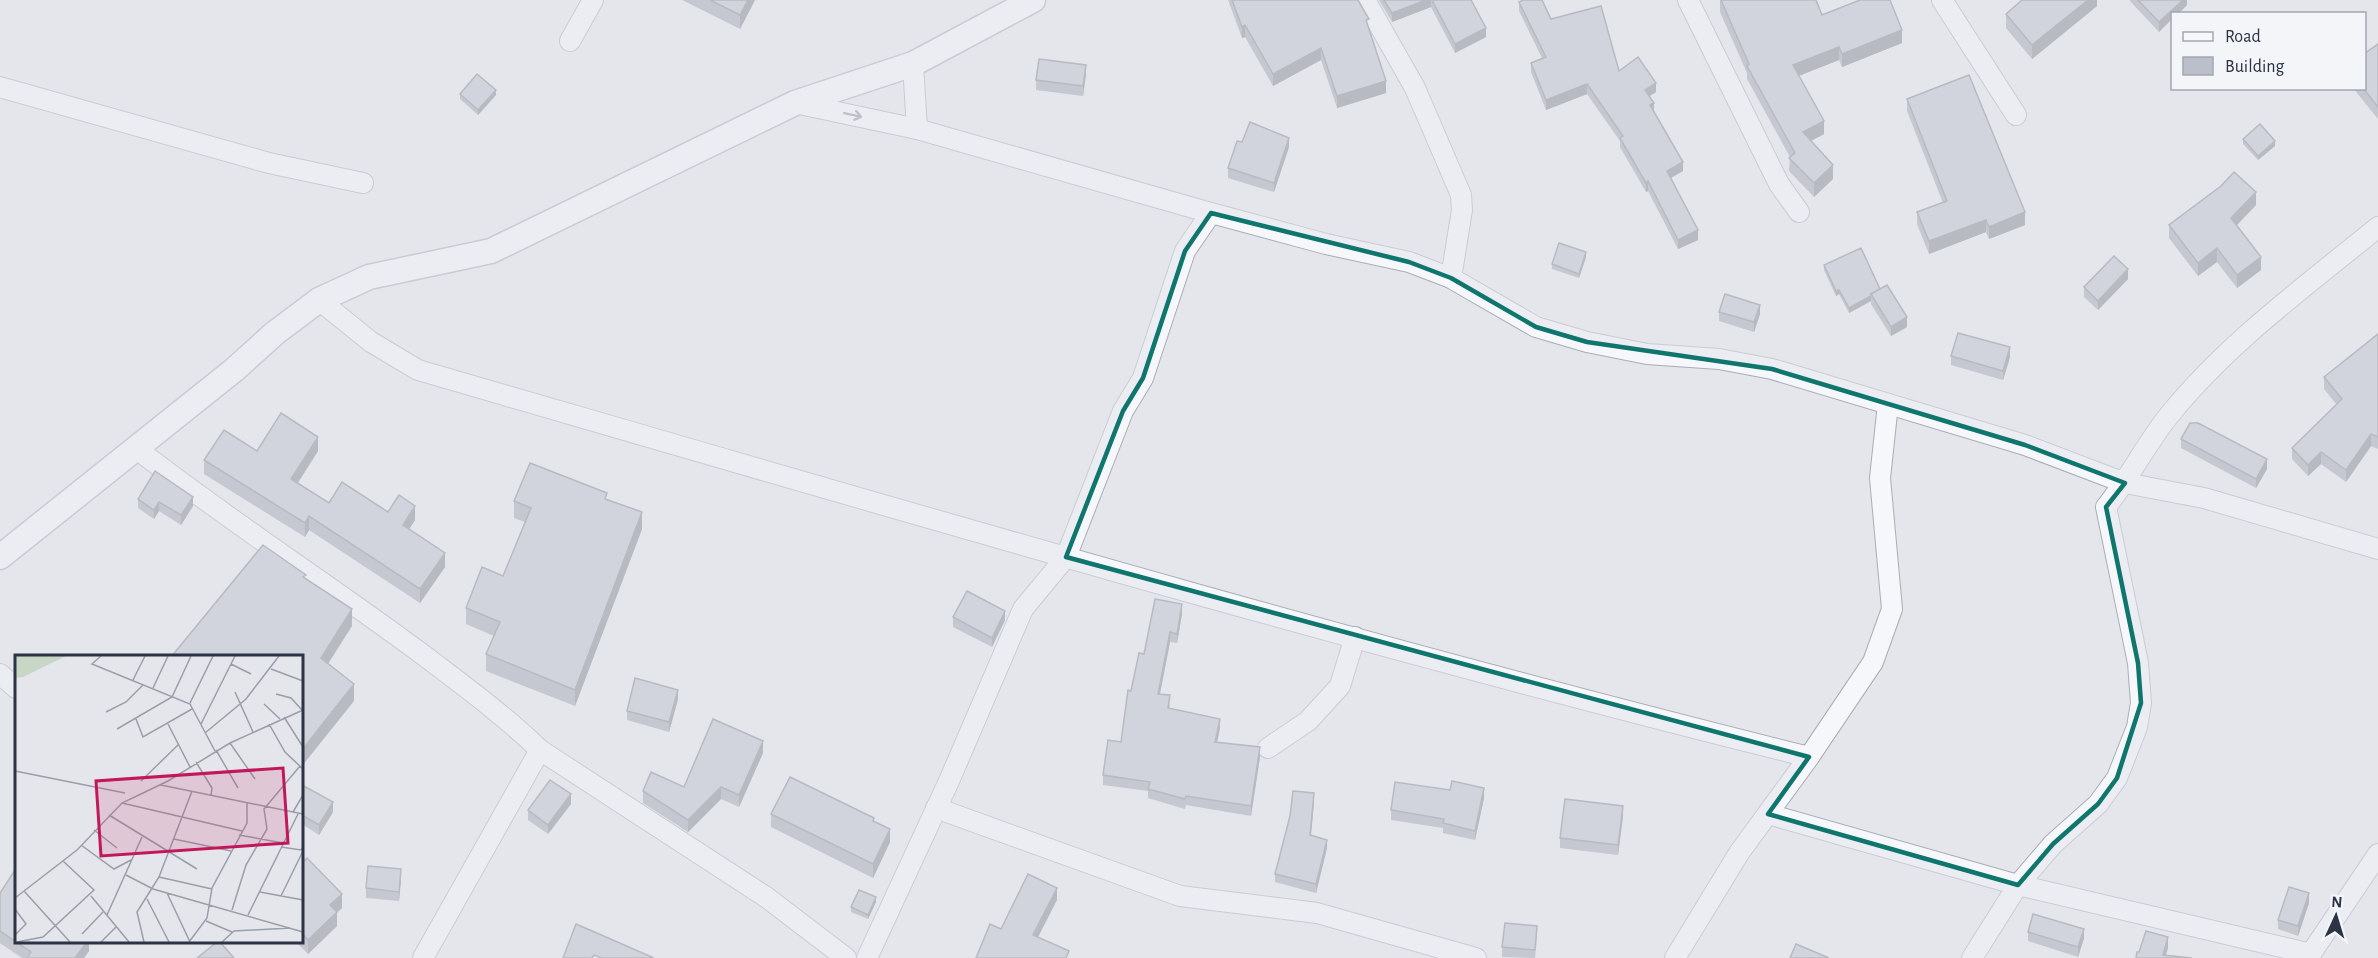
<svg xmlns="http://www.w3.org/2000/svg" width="2378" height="958" font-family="'Alegreya Sans',sans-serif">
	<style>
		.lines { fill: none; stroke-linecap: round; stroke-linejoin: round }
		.minor-casing { stroke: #a9adb6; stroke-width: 22 }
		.tertiary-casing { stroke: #a9adb6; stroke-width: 27 }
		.minor { stroke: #f6f7fa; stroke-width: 20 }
		.tertiary { stroke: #f6f7fa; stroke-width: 24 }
		.wall { fill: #a1a4ad }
		.shaded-wall { fill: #83868d }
		.building { fill: #bbbfc9; stroke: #83868d; stroke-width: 1.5 }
		.oneway { stroke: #90959f }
		.marked { fill: none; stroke: #0f766e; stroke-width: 4.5; stroke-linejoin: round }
		.inset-road { fill: none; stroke: #9a9ea9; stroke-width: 1.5 }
		.view { fill: #c2185b; fill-opacity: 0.15; stroke: #c2185b; stroke-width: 3 }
		.inset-edge { fill: none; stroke: #2b3344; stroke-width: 3 }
	</style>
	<rect width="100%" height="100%" fill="#e4e6ec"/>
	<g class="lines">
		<defs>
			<g id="minor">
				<path d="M1365,0L1415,88L1461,195L1462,210L1451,278"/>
				<path d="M1688,0L1779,184L1799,212"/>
				<path d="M1942,0L2016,115"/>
				<path d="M570,41L593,0"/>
				<path d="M913,64L917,129"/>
				<path d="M0,87L269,163L363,183"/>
				<path d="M795,103L917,129L1211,213L1326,244L1409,262L1451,278L1536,327L1587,342L1647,354L1719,359L1772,369L2025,445L2125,483L2204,498L2378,549"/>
				<path d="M319,300L371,342L418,370C880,504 1342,641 1809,757"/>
				<path d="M137,449C232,523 334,588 430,660C468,689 506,717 540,750L766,897L846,958"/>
				<path d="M0,674L16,688"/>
				<path d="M1268,748L1308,721L1340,686L1355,637"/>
				<path d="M936,808L1180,896L1317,913L1476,958"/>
				<path d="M1768,814L2018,885L2311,954"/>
				<path d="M423,958L540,750"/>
				<path d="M867,958L949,781L1023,609L1066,557L1123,411L1143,378L1185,251L1211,213"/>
				<path d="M1675,958L1739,853L1809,757L1873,662L1892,609L1880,478L1888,404"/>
				<path d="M1972,958L2018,885L2053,844L2098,804L2117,778L2137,727L2141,703L2138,663L2106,507C2130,477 2147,442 2171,413C2230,341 2306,286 2378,227"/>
				<path d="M2308,958L2378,854"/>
			</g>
			<path id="tertiary" d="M0,557L234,370L275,333L319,300L369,277L491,251L795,103L913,64L1033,0"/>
		</defs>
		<use href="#minor" class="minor-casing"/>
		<use href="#tertiary" class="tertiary-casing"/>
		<use href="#minor" class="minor"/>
		<use href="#tertiary" class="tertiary"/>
	</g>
	<g class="wall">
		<path d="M682,0H755L740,29Z"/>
		<path d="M1228,0H1358L1369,28L1386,93L1337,108L1321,60L1273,86L1245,37L1242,38Z"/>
		<path d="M1379,0H1471L1486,37L1455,53L1431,7L1392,22Z"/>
		<path d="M1720,0H1816L1822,15L1902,43L1842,67L1839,60L1799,76L1824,134L1811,141L1833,179L1814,197L1789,171L1790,157L1747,79V73L1720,12Z"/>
		<path d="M2097,0V6L2032,59L2006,28V14Z"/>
		<path d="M2130,0H2187V5L2178,14H2172L2159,32L2130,1Z"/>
		<path d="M1519,2L1551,19L1619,71L1656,92L1649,96L1654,112L1683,171L1671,178L1698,240L1678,249L1648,191L1646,192L1620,147V141L1587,94L1546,110L1531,72V63L1542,58L1519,11Z"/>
		<path d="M2378,44V119L2353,88H2364Z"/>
		<path d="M1086,74L1083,96L1036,90V80Z"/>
		<path d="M460,94L496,95L478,115L460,99Z"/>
		<path d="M1907,99L2025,225L1989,239L1986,232L1929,254L1917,224V212L1943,203L1907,111Z"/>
		<path d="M2243,139L2275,146L2258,160L2243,144Z"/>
		<path d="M1242,142L1289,147L1274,192L1228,178V168Z"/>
		<path d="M2256,205L2237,225L2261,270L2237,288L2217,262L2198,276L2169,238V225Z"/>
		<path d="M1586,257L1579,278L1552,269V264Z"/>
		<path d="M1824,265L1880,289L1907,327L1891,336L1871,304V301L1849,313L1839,294L1836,296L1824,270Z"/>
		<path d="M2128,279L2098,310L2084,297V287Z"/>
		<path d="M1719,312L1760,314L1754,332L1719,321Z"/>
		<path d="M2378,334V449L2371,446L2346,482L2321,464L2308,476L2292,459V448L2337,405L2324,389V377Z"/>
		<path d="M1951,356L2010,357L2003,380L1951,365Z"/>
		<path d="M2181,439L2267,469L2256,488L2181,448Z"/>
		<path d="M257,451H318L298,483L329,503L388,512L415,520L409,529L445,567L420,603L309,530L305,537L204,474V460Z"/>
		<path d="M138,499L193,506L181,525L159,511L154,519L138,508Z"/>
		<path d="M607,500L642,529L575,706L486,671V654L494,636L466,624V608L503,576L525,522L514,518V501Z"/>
		<path d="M1182,614L1177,643L1170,642L1160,694L1170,705L1169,709L1220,728L1217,742L1260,757L1251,816L1186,805L1185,809L1148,798V791L1103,785V775L1121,742L1144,654Z"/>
		<path d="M953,617L1005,620L992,647L953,627Z"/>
		<path d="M678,699L669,732L627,720V711Z"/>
		<path d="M763,753L739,807L721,799L688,832L643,803V791L684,787Z"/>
		<path d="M302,785L333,812L319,835L302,824Z"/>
		<path d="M1450,790L1484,798L1475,840L1443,833V828L1391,820V810Z"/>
		<path d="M1314,802L1311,835L1327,848L1316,893L1275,882V874Z"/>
		<path d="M571,804L548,834L528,820V810Z"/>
		<path d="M771,814L874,821L890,842L873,878L771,827Z"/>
		<path d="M1623,816L1618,855L1560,848V838Z"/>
		<path d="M302,863L342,908L337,912V926L308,954L296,942H302Z"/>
		<path d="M401,879L399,901L366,898V888Z"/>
		<path d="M0,893L16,942H89V951L84,958H22L0,943Z"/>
		<path d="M876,902L868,919L851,912V907Z"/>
		<path d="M2309,903L2298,936L2278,929V920Z"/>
		<path d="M2028,932L2084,938L2078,957L2028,941Z"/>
		<path d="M1537,935L1535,958L1502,957V947Z"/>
	</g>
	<g class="shaded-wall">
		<path d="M748,0H755L740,29V15Z"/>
		<path d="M1426,0H1431V7L1392,22V13Z"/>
		<path d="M2088,0H2097V6L2032,59V45Z"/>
		<path d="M2183,0H2187V5L2178,14H2172V19L2159,32V22Z"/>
		<path d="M1245,25V37L1242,38V27Z"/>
		<path d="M1486,28V37L1455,53V44Z"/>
		<path d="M1902,30V43L1842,67V54Z"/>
		<path d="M1839,47V60L1793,78V65Z"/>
		<path d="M1321,48V60L1273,86V74Z"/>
		<path d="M1086,65V74L1083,96V86Z"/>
		<path d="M1386,81V93L1337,108V96Z"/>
		<path d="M1656,83V92L1645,99V90Z"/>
		<path d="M1587,84V94L1546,110V100Z"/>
		<path d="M496,90V95L478,115V110Z"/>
		<path d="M1654,103V112L1650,105Z"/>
		<path d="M1824,121V134L1803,145V132Z"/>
		<path d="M1289,138V147L1274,192V183Z"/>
		<path d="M2275,141V146L2258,160V156Z"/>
		<path d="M1683,162V171L1667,180V171Z"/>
		<path d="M1833,165V179L1814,197V183Z"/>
		<path d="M1648,181V191L1646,192V183Z"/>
		<path d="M2256,192V205L2231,231V218Z"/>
		<path d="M2025,212V225L1989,239V227Z"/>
		<path d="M1986,220V232L1929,254V241Z"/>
		<path d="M1698,230V240L1678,249V240Z"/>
		<path d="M2217,248V262L2198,276V263Z"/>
		<path d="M1586,252V257L1579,278V274Z"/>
		<path d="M2261,257V270L2237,288V275Z"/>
		<path d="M2128,269V279L2098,310V301Z"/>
		<path d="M1839,290V294L1836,296V291Z"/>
		<path d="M1871,296V301L1849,313V308Z"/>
		<path d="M1760,305V314L1754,332V322Z"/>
		<path d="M1907,317V327L1891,336V327Z"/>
		<path d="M2010,347V357L2003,380V371Z"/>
		<path d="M2371,434V446L2346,482V470Z"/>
		<path d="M318,437V451L291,493V479Z"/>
		<path d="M2321,452V464L2308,476V465Z"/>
		<path d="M2267,459V469L2256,488V479Z"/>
		<path d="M193,497V506L181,525V515Z"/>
		<path d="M159,502V511L154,519V510Z"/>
		<path d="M415,506V520L403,539V525Z"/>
		<path d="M642,512V529L575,706V690Z"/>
		<path d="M309,516V530L305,537V523Z"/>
		<path d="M445,553V567L420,603V589Z"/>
		<path d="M1182,604V614L1177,643V634Z"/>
		<path d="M352,609V626L321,675V658Z"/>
		<path d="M1005,611V620L992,647V638Z"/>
		<path d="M1170,632V642L1158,703V694Z"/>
		<path d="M354,684V701L302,766V750Z"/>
		<path d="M678,690V699L669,732V722Z"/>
		<path d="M1220,719V728L1215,752V742Z"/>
		<path d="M763,741V753L739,807V795Z"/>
		<path d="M1260,747V757L1251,816V806Z"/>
		<path d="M721,787V799L688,832V820Z"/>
		<path d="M1484,788V798L1475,840V831Z"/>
		<path d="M1314,793V802L1310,844V835Z"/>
		<path d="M571,794V804L548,834V825Z"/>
		<path d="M333,802V812L319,835V825Z"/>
		<path d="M1623,806V816L1618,855V845Z"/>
		<path d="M890,829V842L873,878V864Z"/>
		<path d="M1327,840V848L1316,893V884Z"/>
		<path d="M401,869V879L399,901V892Z"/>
		<path d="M1057,888V900L1033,947V935Z"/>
		<path d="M2309,893V903L2298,936V926Z"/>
		<path d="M342,894V908L330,919V905Z"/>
		<path d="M876,897V902L868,919V915Z"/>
		<path d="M337,912V926L308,954V940Z"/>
		<path d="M2084,929V938L2078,957V947Z"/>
		<path d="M2168,937V948L2165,958L2163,955Z"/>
		<path d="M87,942H89V951L84,958H75Z"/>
	</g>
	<g class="building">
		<path d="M710,0H748L740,15Z"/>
		<path d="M1232,0H1358L1369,19L1366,20L1386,81L1337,96L1321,48L1273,74L1245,25L1242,27Z"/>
		<path d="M1384,0H1426L1392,13Z"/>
		<path d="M1432,0H1471L1486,28L1455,44Z"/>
		<path d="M1523,0H1542L1551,19L1601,6L1619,71L1638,57L1656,83L1645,90L1654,103L1650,105L1683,162L1667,171L1698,230L1678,240L1648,181L1646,183L1620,138L1623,136L1587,84L1546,100L1531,63L1546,57L1519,2Z"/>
		<path d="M1721,0H1816L1822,15L1860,0H1890L1902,30L1842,54L1839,47L1793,65L1824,121L1803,132L1833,165L1814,183L1789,158L1795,153L1747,66L1749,64Z"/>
		<path d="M2022,0H2088L2032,45L2006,14Z"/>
		<path d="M2138,0H2183L2159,22Z"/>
		<path d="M2378,44V107L2363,88H2364V54Z"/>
		<path d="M1039,59L1086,65L1083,86L1036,80Z"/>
		<path d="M477,74L496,90L478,110L460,94Z"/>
		<path d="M1969,75L2025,212L1989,227L1986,220L1929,241L1917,212L1947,201L1907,99Z"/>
		<path d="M1250,122L1289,138L1274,183L1228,168L1237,141L1242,142Z"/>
		<path d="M2260,124L2275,141L2258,156L2243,139Z"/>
		<path d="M2234,172L2256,192L2231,218L2261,257L2237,275L2217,248L2198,263L2169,225L2221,186Z"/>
		<path d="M1559,243L1586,252L1579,274L1552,264Z"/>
		<path d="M1861,248L1880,289L1871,294V296L1849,308L1839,290L1836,291L1824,265Z"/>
		<path d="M2114,256L2128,269L2098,301L2084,287Z"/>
		<path d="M1887,285L1907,317L1891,327L1871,294Z"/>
		<path d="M1725,294L1760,305L1754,322L1719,312Z"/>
		<path d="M1958,333L2010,347L2003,371L1951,356Z"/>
		<path d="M2378,334V437L2371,434L2346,470L2321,452L2308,465L2292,448L2342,399L2324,377Z"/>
		<path d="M281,413L318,437L291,479L329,503L342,482L388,512L399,495L415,506L403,525L445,553L420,589L309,516L305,523L204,460L224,430L257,451Z"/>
		<path d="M2190,423H2198L2267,459L2256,479L2181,439Z"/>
		<path d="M530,463L607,493L605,499L642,512L575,690L486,654L500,622L466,608L482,567L503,576L531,508L514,501Z"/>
		<path d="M155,471L193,497L181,515L159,502L154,510L138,499Z"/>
		<path d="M263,545L306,575L303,577L352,609L321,658L354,684L302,750V657H171Z"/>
		<path d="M967,591L1005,611L992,638L953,617Z"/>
		<path d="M1155,599L1182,604L1177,634L1170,632L1158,694L1170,695L1168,708L1220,719L1215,742L1260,747L1251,806L1186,796L1185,799L1148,789L1150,782L1103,775L1108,740L1121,742L1128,690L1131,691L1139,653L1144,654Z"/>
		<path d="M635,678L678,690L669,722L627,711Z"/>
		<path d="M713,719L763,741L739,795L721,787L688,820L643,791L651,772L684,787Z"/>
		<path d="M790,777L874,818L873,821L890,829L873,864L771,814Z"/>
		<path d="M550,780L571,794L548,825L528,810Z"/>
		<path d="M1452,781L1484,788L1475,831L1443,823L1444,819L1391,810L1395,782L1450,790Z"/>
		<path d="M302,785L333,802L319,825L302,815Z"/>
		<path d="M1293,791L1314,793L1310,835L1327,840L1316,884L1275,874L1290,816Z"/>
		<path d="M1565,799L1623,806L1618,845L1560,838Z"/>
		<path d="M307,858L342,894L330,905L337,912L308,940L302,933V863Z"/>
		<path d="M368,866L401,869L399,892L366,888Z"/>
		<path d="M15,870L16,871V942H87L75,958H27L31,952L0,931V893Z"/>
		<path d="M1028,874L1057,888L1033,935L1069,951L1066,958H976L990,924L1001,929Z"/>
		<path d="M2289,887L2309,893L2298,926L2278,920Z"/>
		<path d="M859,890L876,897L868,915L851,907Z"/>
		<path d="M2033,914L2084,929L2078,947L2028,932Z"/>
		<path d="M1505,923L1537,926L1535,950L1502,947Z"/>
		<path d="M576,924L654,958H601L594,955L592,958H563Z"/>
		<path d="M2146,931L2168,937L2163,955L2192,958H2136L2137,952H2139Z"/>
		<path d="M217,942H220L234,958H197Z"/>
		<path d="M1796,944L1829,958H1790Z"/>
	</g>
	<defs><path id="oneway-shaft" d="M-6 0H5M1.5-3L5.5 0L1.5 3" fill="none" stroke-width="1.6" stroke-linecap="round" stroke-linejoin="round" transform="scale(1.5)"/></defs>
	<use class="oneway" href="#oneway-shaft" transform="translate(853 115) rotate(12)"/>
	<path d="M0 0H2378V958H0ZM1211,213L1409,262L1451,278L1536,327L1587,342L1772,369L2025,445L2125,483L2106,507L2138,663L2141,703L2117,778L2098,804L2053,844L2018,885L1768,814L1809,757L1066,557L1123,411L1143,378L1185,251Z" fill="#e4e6ec" fill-opacity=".55" fill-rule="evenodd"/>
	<path class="marked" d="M1211,213L1409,262L1451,278L1536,327L1587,342L1772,369L2025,445L2125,483L2106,507L2138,663L2141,703L2117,778L2098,804L2053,844L2018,885L1768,814L1809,757L1066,557L1123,411L1143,378L1185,251Z"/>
	<g transform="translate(15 655)">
		<rect width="288" height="288" fill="#e4e6ec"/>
		<path d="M0,1H51L8,22L0,23Z" fill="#c8d6c5"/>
		<path class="inset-road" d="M86,1L77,9L175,49L200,96M216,9L236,19M256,14L288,26M118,25L130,1M138,33L153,1M220,37L238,77M261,39L276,43L287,55M175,48L198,1M249,49L265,64M91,57L111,47L128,30M269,62L288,92M121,64L128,82L177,54M153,69L175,112M186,69L220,1M254,69L270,97L288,114M102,74L157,42L176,1M190,78L231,44L264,1M215,88L240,124M201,95L223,133M181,107L197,133L196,140M0,116L110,138M126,126L164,89M146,130L288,159M107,148L227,176M278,157L288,140M94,160L182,214M79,175L102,193M224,180L268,188M159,184L216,196M66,190L99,214L116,205M266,192L286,195L288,192M111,220L138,234L288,277M144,222L197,234M9,236L55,287M245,237L288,245M152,238L175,287M76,241L114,287M266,241L288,196M0,243L62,195L107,148L153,126L215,88L288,55M132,244L154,287M0,254L11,269L0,280M217,255L231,210L252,174L249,154L285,111M92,260L127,182M233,260L283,159M191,266L217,277M67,279L88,257M2,287L28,282L79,235L48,206M86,287L101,272M129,287L122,257L144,222L177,136M174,287L192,263L197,233L232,168V147M207,287L219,276L275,273"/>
		<path class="view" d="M268,113L273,188L86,201L81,126Z"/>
		<rect width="288" height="288" class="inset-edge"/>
	</g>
	<rect x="2171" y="12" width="195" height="78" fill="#f3f5f9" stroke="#a3a7b1" stroke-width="1.5"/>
	<rect x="2183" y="32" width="30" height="9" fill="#f6f7fa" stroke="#a3a7b1" stroke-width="1.5"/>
	<text x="2225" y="42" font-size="18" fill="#2b3344">Road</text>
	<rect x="2183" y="57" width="30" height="18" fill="#bbbfc9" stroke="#a3a7b1" stroke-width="1.5"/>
	<text x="2225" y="72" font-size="18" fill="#2b3344">Building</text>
	<g transform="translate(2336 916) rotate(4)" stroke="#f3f5f9" stroke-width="4.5" paint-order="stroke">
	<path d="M0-4.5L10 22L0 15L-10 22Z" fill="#2b3344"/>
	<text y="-9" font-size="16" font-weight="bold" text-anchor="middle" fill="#2b3344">N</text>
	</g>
</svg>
